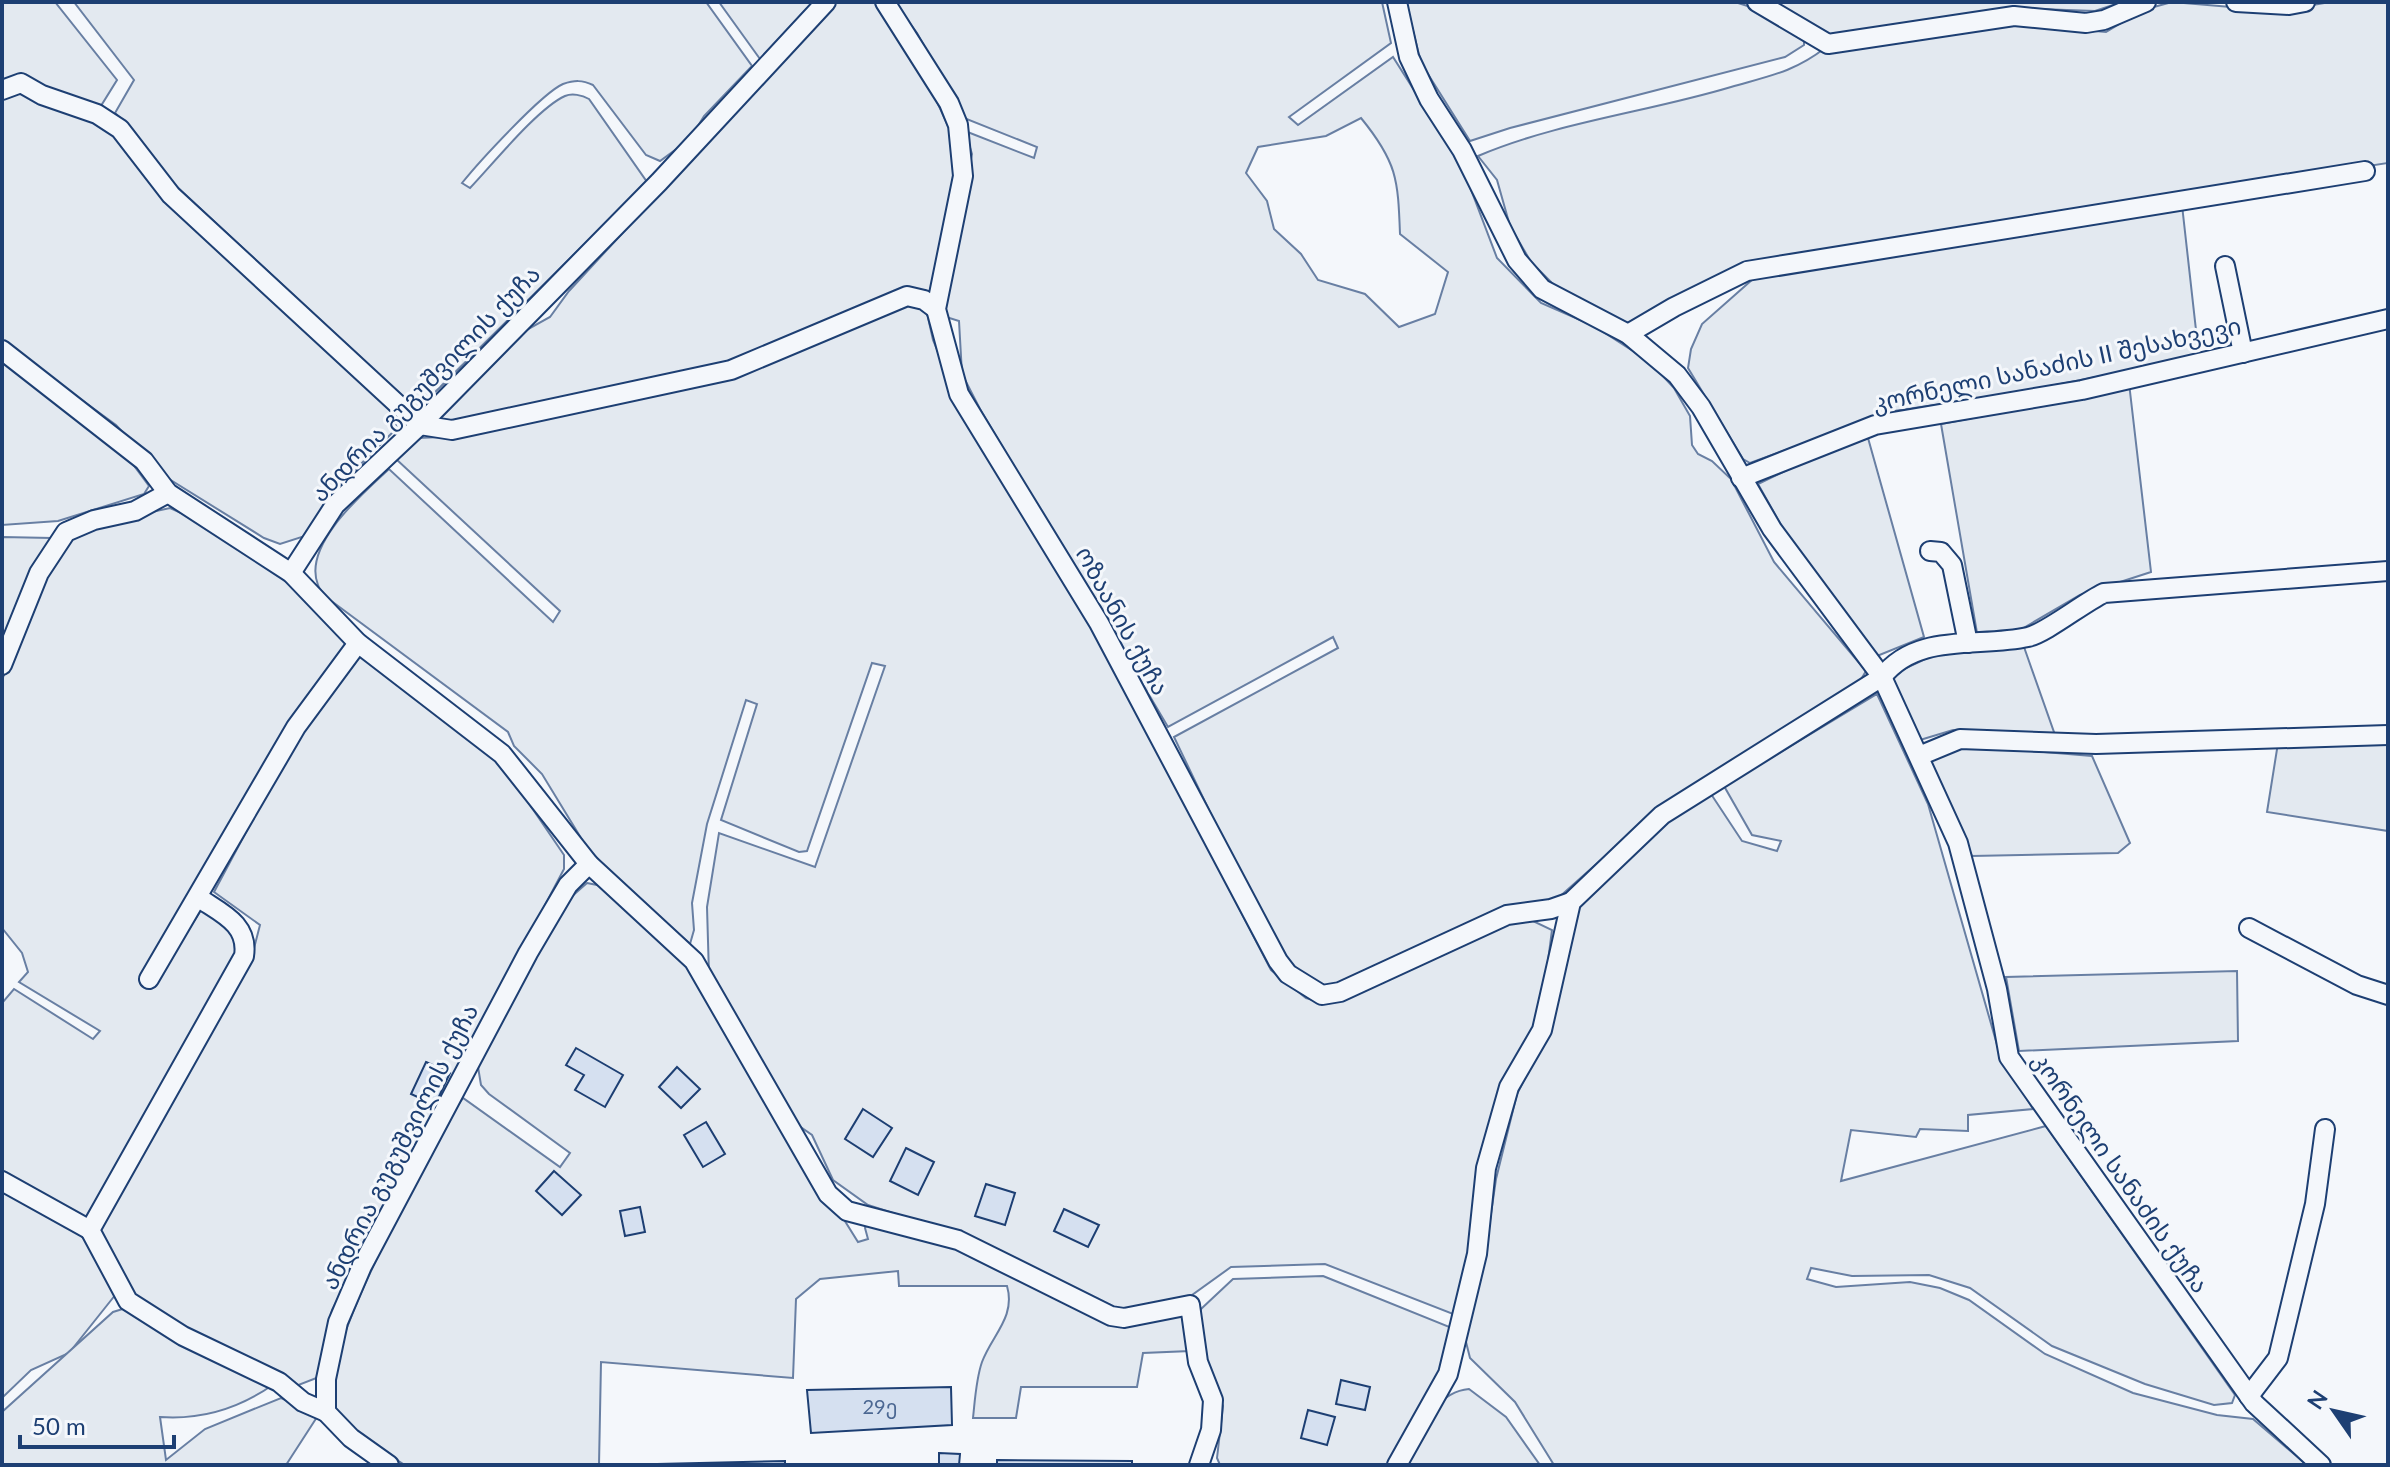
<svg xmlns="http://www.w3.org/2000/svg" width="2390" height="1467" font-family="Lato,'Noto Sans Georgian',sans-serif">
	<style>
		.green { fill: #e3e9f0; stroke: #687fa3; stroke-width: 2; fill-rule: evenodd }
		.building { fill: #d5e0f0; stroke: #1d3f73; stroke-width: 2 }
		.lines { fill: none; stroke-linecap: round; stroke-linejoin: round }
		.minor-casing { stroke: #1d3f73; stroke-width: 22 }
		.minor { stroke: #f4f7fb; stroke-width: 18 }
		.power { stroke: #c62828; stroke-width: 2; stroke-dasharray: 28 6 4 6; stroke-linecap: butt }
		.labels { text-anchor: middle; stroke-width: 6; stroke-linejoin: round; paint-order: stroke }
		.number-label { font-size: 20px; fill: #4b6792 }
		.street-label { font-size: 24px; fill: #1d3f73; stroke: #f4f7fb }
	</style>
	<rect width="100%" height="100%" fill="#f4f7fb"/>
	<g class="green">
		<path d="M2,2H55L117,80L99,109L2,83Z"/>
		<path d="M74,2H706L752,66L704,116L690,139L660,161L646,155L593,85C582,80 575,80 563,84C542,93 478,163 462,183L470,188C492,165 538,108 565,96C572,93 582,95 589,99L647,182L417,410L160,171L133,130L115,113L134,80Z"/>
		<path d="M719,2H813L760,59Z"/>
		<path d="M836,2H876L928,82L959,150L932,300L927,296L745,360L457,425L436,418L512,338L550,317L569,291Z"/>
		<path d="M894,2H1382L1391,43L1289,117L1298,125L1393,57L1431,117L1454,145L1497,258L1541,303L1594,326L1650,362L1674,388L1690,416L1692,445L1698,454L1712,461L1731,479L1774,562L1866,671L1860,681L1638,827L1557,899L1334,986H1320L1290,963L1242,879L1174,737L1338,648L1333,637L1168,727L980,409L962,374L959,321L943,316L944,293L972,154L965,131L1034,158L1037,147L964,118L917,33ZM1361,118C1397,162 1398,179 1400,234L1448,272L1435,314L1399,327L1365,294L1318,280L1301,254L1274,229L1267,201L1246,173L1258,147L1326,136Z"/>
		<path d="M1406,2H1735L1760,10L1804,36V45L1785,57L1510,128L1470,141L1421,63Z"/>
		<path d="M1773,2H2122L2095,11L2011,8L1831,37Z"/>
		<path d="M2172,2L2278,11L2330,2H2388V163L1799,254L1625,327L1554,285L1531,262L1510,226L1497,180L1478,156C1558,122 1648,112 1731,87C1769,76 1794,72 1825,48L2015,24L2106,32L2143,10Z"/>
		<path d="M17,87L97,118L387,401L397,428L336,489L305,536L280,544L264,538L161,474L116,425L2,342V92Z"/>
		<path d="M2182,205L2199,357L2004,395L1894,411L1750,463L1743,459L1688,368L1691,349L1702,324L1753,279Z"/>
		<path d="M914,302L927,313L933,340L961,407L1106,651L1271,970L1306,998L1324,1003L1511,921L1531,920L1552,930L1543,1000L1535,1029L1502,1092L1472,1258L1453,1314L1325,1264L1231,1267L1185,1300L1118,1313L964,1236L868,1205L833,1180L812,1135L792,1121L709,975L707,907L719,833L815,867L885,666L872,663L807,851L799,852L721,820L757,704L746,700L707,824L692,903L694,930L690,944L592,856L542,774L514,746L508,732L330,600C326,596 319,590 318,585C302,545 363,493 389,469L553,622L560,611L396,459L418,438L441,437L620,399Z"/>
		<path d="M2,358L129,459L149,486L144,494L58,521L2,525Z"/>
		<path d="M2129,383L2151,572L2080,595L2020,630L1977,633L1941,424L2068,400Z"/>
		<path d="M1868,438L1924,637L1877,656L1785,532L1758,484L1810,459Z"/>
		<path d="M170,508L213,527L289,578L347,640L348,648L154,984L203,907L232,926L239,958L90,1220L2,1171V1003L14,989L93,1039L100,1031L19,982L28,972L22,953L2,928V680L44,575L67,543L92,525Z"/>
		<path d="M2,537L51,538L18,602L2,648Z"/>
		<path d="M2024,647L2055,735L1953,730L1920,740L1891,675L1936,654Z"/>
		<path d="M364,653L498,758L564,855V869L332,1310L319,1377L296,1386L185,1332L133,1296L100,1230L251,960L260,925L214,892L291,748L358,656Z"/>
		<path d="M1877,694L1928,804L2000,1055L2033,1109L1968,1115V1131L1920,1129L1916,1137L1851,1130L1841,1181L2046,1126L2235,1395L2232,1403L2214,1405L2145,1384L2052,1346L1970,1288L1929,1275L1852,1276L1811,1268L1807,1279L1836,1287L1910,1282L1940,1288L1969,1300L2045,1354L2133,1393L2217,1415L2253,1419L2307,1465H1554L1515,1402L1470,1358L1465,1338L1484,1262L1496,1179L1517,1094L1550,1029L1578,902L1661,824L1711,794L1742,841L1777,851L1781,841L1752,835L1724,786Z"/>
		<path d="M2388,739V831L2267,812L2278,743Z"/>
		<path d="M1959,745L2092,756L2130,843L2118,853L1972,856L1926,759Z"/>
		<path d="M587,883L602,886L683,961L858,1242L868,1239L865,1228L868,1223L958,1247L1089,1312L1187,1315L1190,1351L1143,1353L1137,1387H1021L1016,1418H973C975,1400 976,1379 982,1362C992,1335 1016,1317 1007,1286H899L898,1271L820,1279L796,1299L793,1378L601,1362L599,1465H405C383,1451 346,1432 334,1408C312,1363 423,1170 447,1121L463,1098L560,1167L570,1153L489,1094L481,1085L477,1061L570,898Z"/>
		<path d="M2237,971L2238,1041L2019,1051L2006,977Z"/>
		<path d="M2,1186L86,1235L116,1294L69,1353L31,1370L2,1398Z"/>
		<path d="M1323,1276L1452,1328L1442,1367L1389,1465H1220L1217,1458L1223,1406L1208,1370L1198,1326L1201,1309L1233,1279Z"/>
		<path d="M129,1307L274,1384C240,1408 201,1420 160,1417L166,1460L205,1429L281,1398L319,1414L286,1465H2V1412L113,1312Z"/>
		<path d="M1469,1389L1506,1417L1540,1465H1400C1417,1436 1433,1392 1469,1389Z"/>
	</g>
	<g class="building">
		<path d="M576,1048L623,1075L605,1107L575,1090L584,1075L566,1065Z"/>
		<path d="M426,1062L450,1073L435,1105L411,1094Z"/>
		<path d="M677,1067L700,1089L681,1108L659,1087Z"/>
		<path d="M863,1109L892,1128L873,1157L845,1139Z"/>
		<path d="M706,1122L725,1154L703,1167L684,1135Z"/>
		<path d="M906,1148L934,1162L918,1195L890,1181Z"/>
		<path d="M554,1171L581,1195L562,1215L536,1191Z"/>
		<path d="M986,1184L1015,1193L1005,1225L975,1216Z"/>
		<path d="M640,1207L645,1232L625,1236L620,1211Z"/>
		<path d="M1064,1209L1099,1225L1088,1247L1054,1231Z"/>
		<path d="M1341,1380L1370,1387L1365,1410L1336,1404Z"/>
		<path d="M951,1387L952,1425L811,1433L807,1390Z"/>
		<path d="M1308,1410L1335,1417L1327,1445L1301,1438Z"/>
		<path d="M939,1453L960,1454L959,1465H939Z"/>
		<path d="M997,1460L1132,1461V1465H997Z"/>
		<path d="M785,1461V1465H658V1464Z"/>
	</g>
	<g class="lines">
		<defs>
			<g id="minor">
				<path d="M885,2L949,103L958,125L963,176L936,309L959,394L1099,623L1278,961L1288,974L1322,995L1340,992L1507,915L1551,909L1571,902"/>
				<path d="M1397,2L1409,57L1429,99L1462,150L1517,260L1542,289L1628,334L1677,375L1701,407L1772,529L1882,677L1958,843L1997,989L2009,1057L2254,1403L2321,1465"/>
				<path d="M1757,2L1828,44L2014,16L2086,23L2104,20L2146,2"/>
				<path d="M2236,2L2289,5L2305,2"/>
				<path d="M2,90L21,83L42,95L97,114L120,129L171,195L420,425L452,430L731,370L907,296L924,300L936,309"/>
				<path d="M2225,266L2243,353"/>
				<path d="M1628,334L1674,307L1747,271L2365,171"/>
				<path d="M2,350L144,461L168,493L291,573L358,643L502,754L589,864L694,961L828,1194L847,1211L958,1240L1111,1316L1124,1318L1190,1305L1198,1362L1213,1400L1211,1430L1199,1465"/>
				<path d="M1741,478L1875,425L2082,390L2388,319"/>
				<path d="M1930,551L1941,552L1952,565L1968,643"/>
				<path d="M291,573L335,505L420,425L659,182L826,2"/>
				<path d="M2,665L39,573L66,532L94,520L135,511L168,493"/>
				<path d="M1919,756L1960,739L2096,744L2388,735"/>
				<path d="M199,898C221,913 249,924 244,956L90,1230L128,1301L183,1336L279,1382L303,1402L326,1412"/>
				<path d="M2249,928L2357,985L2388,995"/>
				<path d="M149,979L296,727L358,643"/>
				<path d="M2,1181L90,1230"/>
				<path d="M2249,1396L2278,1358L2315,1204L2325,1129"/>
				<path d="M389,1465L351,1438L326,1412V1379L338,1322L362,1266L528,953L568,885L589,864"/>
				<path d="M1397,1465L1448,1374L1477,1254L1486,1168L1509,1087L1542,1030L1571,902L1662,815L1882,677C1917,632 1978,648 2028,637C2046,633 2083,603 2104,593L2388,571"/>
			</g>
		</defs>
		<use href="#minor" class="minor-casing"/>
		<use href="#minor" class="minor"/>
		<path class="power" d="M2,1463L5,1465"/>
	</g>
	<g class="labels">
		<g class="number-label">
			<text x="880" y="1414">29ე</text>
		</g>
		<g class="street-label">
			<text transform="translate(2057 365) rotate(-12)" y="8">კორნელი სანაძის II შესახვევი</text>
			<text transform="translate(426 384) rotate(-46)" y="8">ანდრია გუგუშვილის ქუჩა</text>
			<text transform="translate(1122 621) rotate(61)" y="8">ოზაანის ქუჩა</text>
			<text transform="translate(400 1147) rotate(-63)" y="8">ანდრია გუგუშვილის ქუჩა</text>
			<text transform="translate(2120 1173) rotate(55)" y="8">კორნელი სანაძის ქუჩა</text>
		</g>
	</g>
	<rect width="2390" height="1467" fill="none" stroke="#1d3f73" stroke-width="8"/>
	<g transform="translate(2334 1411) rotate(304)" stroke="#f4f7fb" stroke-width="6" paint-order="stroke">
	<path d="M0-6L14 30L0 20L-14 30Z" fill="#1d3f73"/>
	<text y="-12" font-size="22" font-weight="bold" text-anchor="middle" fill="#1d3f73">N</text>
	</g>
	<path d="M20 1435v12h154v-12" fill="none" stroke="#1d3f73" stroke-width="4"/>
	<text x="32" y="1435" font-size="24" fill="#1d3f73" stroke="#f4f7fb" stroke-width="6" paint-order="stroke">50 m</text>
</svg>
